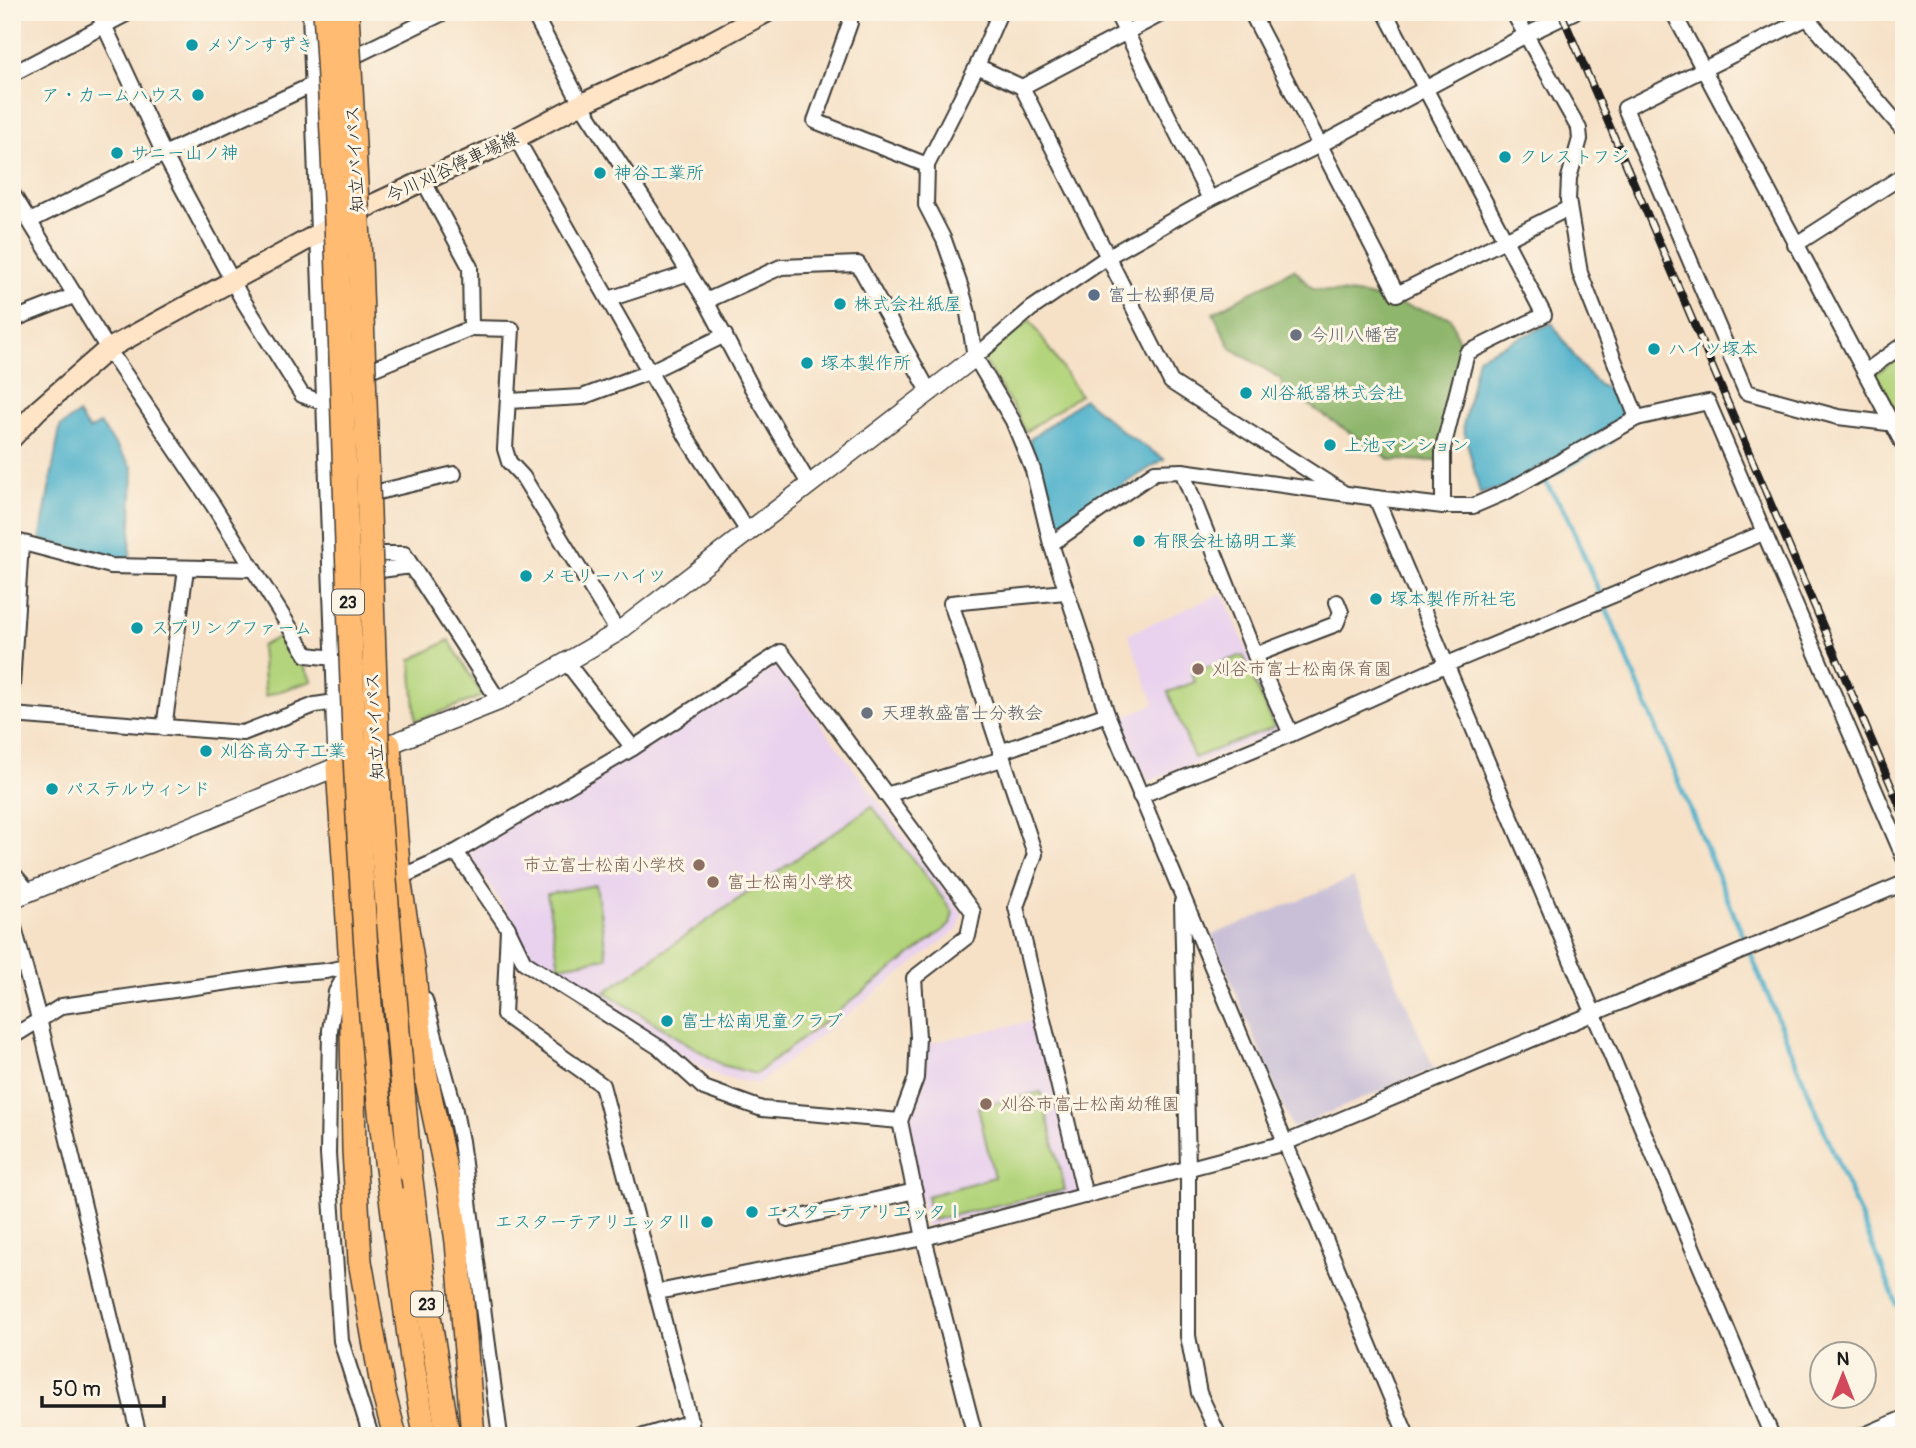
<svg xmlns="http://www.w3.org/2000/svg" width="1916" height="1448" font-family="Pangolin,'Klee One',sans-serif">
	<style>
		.built { fill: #e9d2ee }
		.industrial { fill: #c9bfd7 }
		.green { fill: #b3d47c; stroke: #68784c; stroke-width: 2 }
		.forest { fill: #8eb66c; stroke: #556944; stroke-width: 2 }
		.water { fill: #4cb0cb; stroke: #346674; stroke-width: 2 }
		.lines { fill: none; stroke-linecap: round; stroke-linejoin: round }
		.stream { stroke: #4cb0cb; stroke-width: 5 }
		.minor-casing { stroke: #3d3a36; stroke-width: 18 }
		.tertiary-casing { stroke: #3d3a36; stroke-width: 21 }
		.secondary-casing { stroke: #3d3a36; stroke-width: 23 }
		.trunk-casing { stroke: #3d3a36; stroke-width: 26 }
		.minor { stroke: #fff; stroke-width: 14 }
		.tertiary { stroke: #fff; stroke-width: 18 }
		.secondary { stroke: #ffe4c6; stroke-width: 19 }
		.trunk { stroke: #ffbb71; stroke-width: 23 }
		.rail-casing { stroke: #1c1c1c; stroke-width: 8 }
		.rail { stroke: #fcf5e5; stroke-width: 5; stroke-dasharray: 16; stroke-linecap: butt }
		.trunk-bridge-casing { stroke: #3d3a36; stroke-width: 26; stroke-linecap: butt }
		.trunk-bridge { stroke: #ffbb71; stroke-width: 23 }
		.culture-dot { fill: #0f9aa8; stroke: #fcf5e5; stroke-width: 2.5 }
		.service-dot { fill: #5c6f8a; stroke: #fcf5e5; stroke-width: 2.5 }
		.worship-dot { fill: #6b7280; stroke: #fcf5e5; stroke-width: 2.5 }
		.education-dot { fill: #8d6e63; stroke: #fcf5e5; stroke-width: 2.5 }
		.labels { text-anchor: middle; stroke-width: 6; stroke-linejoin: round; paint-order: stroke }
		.shield { fill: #fcf5e5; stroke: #5f5d58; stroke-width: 2 }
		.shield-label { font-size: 16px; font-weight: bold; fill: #1c1c1c }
		.culture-label { font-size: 18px; fill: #0d838f; stroke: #fcf5e5; text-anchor: start }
		.street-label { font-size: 18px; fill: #1c1c1c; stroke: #fcf5e5 }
		.service-label { font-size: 18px; fill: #4e5e75; stroke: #fcf5e5; text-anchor: start }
		.worship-label { font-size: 18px; fill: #5b616d; stroke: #fcf5e5; text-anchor: start }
		.education-label { font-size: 18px; fill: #785e54; stroke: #fcf5e5; text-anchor: start }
	</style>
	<rect width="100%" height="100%" fill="#fcf5e5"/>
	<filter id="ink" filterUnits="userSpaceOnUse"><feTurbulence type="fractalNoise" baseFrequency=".0143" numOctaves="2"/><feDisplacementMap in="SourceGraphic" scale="14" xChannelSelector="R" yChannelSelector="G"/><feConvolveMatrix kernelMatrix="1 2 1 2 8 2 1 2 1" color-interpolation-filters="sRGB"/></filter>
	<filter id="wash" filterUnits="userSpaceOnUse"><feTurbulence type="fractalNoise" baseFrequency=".00686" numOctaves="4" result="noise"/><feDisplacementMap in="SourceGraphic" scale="28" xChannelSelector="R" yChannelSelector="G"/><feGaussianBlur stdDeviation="1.57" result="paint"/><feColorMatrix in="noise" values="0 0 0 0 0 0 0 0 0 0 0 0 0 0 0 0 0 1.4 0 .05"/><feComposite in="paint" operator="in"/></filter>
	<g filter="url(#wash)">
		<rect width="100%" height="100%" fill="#f6e1c7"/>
		<g class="built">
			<path d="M1223,593L1281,731L1147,782L1120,719L1154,704L1128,634Z"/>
			<path d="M775,662L962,914L958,929L758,1084L721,1077L690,1060L530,958L512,920L467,850Z"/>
			<path d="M1037,1020L1078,1192L926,1226L906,1128L923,1080L921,1045Z"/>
		</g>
		<path class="industrial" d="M1353,878L1434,1069L1292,1128L1212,935Z"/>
		<g class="green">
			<path d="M1030,320L1080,395L1025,432L1018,415L982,358Z"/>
			<path d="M1904,354V412L1895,411L1875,374Z"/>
			<path d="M284,634L312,681L265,696L261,646Z"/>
			<path d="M449,640L483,696L416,721L411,660Z"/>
			<path d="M1243,655L1274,727L1194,758L1168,692L1195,682L1191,673Z"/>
			<path d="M872,806L953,912L950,925L756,1074L722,1065L605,992Z"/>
			<path d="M596,885L607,958L559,966L547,894Z"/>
			<path d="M1041,1092L1065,1190L932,1220L927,1196L994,1177L978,1107Z"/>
		</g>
		<path class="forest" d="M1294,269L1313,289L1364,295L1450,317L1462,350L1439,461L1391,460L1283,388L1281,379L1231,348L1213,313Z"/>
		<g class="water">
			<path d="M1552,323L1581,366L1599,385L1625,397L1628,411L1624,419L1505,487L1480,494L1463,426L1478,357Z"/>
			<path d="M1084,399L1123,432L1164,459L1054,528L1047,492L1029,440Z"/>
			<path d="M78,414L89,430L100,424L133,468L130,558L108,557L40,540L60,427Z"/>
		</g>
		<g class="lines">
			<g class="stream">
				<path d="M1611,441L1544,480L1567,515L1904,1321"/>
				<path d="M1882,1436L1904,1427"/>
			</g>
		</g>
	</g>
	<g filter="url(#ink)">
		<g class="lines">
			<defs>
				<g id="minor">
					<path d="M98,12L164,154L241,297L302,395L324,403"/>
					<path d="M533,12L581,104L650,209L706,301L752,388L809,484"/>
					<path d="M850,12V23L815,121L927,165"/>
					<path d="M1000,12L977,66L927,165L926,205L944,240L961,288L968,313L975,357L1013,421L1033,470L1051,544L1107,714L1407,1436"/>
					<path d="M1116,12L1210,199"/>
					<path d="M1165,12L1022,87L1171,382L1342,492"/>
					<path d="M1251,12L1397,294L1505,240L1385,12"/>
					<path d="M1513,12L1579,129L1580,139L1569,178L1568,200L1580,273L1637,418"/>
					<path d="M1673,12L1904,446"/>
					<path d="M1802,12L1904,131"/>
					<path d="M1807,18L1625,108L1746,392L1838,417L1904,425"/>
					<path d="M359,54L445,12"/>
					<path d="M977,66L1022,87"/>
					<path d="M12,74L130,12"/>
					<path d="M516,138L689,441L749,533"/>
					<path d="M423,180L470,267L471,328L512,329L505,449L509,462L523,477L618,632"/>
					<path d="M12,193L108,349L213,505L307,655L334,658"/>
					<path d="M30,221L164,154L312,85"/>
					<path d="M1795,245L1904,175"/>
					<path d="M609,299L689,273"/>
					<path d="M706,301L781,267L858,264L930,393"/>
					<path d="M12,320L76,295"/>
					<path d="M975,357L1031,309L1109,256L1210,199L1318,146L1526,35L1574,12"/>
					<path d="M370,370L471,328"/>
					<path d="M1865,372L1904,344"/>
					<path d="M509,401L582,397L649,372L725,335"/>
					<path d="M378,492L454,474"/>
					<path d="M1376,498L1772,1436"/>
					<path d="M1443,506V448L1467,353L1544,315L1505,240L1569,208"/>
					<path d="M12,540L111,566L253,569"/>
					<path d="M1051,544L1155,472L1182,471"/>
					<path d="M380,554H404L499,701"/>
					<path d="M381,570L411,566L416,574"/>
					<path d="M1065,592L951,603L1035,854L1016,907L1085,1196"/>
					<path d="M1255,655L1336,624L1341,612L1337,602"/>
					<path d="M567,663L633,748"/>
					<path d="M12,686L21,543"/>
					<path d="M12,715L243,733L315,705L335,702L310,12"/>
					<path d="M164,728L186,569"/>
					<path d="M1291,734L1255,655L1182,471L1376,498L1443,506H1473L1508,491L1637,418L1708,402L1904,858"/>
					<path d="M1000,752L1107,714"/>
					<path d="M886,795L1002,759"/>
					<path d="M1140,796L1291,734L1445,665L1763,533"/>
					<path d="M456,852L508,928L504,1015L602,1085L694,1436"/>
					<path d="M12,872L30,893"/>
					<path d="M399,878L456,852L633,748L781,652L973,912L968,936L914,978L918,1037L916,1078L900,1121L924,1238L975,1436"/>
					<path d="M1182,902L1188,1169V1336L1199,1393L1219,1436"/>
					<path d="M12,920L39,1019L139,1436"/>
					<path d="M508,929L524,962L660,1048L704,1088L762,1109L900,1121"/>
					<path d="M348,970L336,992L330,1030L328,1154L341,1341L371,1436"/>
					<path d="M425,1000L454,1106L461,1141L500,1436"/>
					<path d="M12,1037L62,1006L287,974L326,971L351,966"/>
					<path d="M788,1220L915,1191"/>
					<path d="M658,1292L924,1238L1285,1143L1904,883"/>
					<path d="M644,1436L691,1422"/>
					<path d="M1862,1436L1904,1418"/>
				</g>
				<g id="tertiary">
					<path d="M335,702L338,767"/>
					<path d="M378,749L499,701L618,632L975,357"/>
					<path d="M12,899L349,762"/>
				</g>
				<path id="secondary" d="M12,438L38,410L108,349L367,207L516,138L581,104L694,51L767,12"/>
				<g id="trunk">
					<path d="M389,745L399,878L414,973L423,1062L449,1187L457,1242L473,1436"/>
					<path d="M338,767L351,966L354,1149L360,1261L383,1391L395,1436"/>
					<path d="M410,1172L423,1277L448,1436"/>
					<path d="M390,1190L412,1359L425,1436"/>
				</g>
			</defs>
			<use href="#minor" class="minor-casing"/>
			<use href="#tertiary" class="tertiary-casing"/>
			<use href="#secondary" class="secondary-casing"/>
			<use href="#trunk" class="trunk-casing"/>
			<use href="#minor" class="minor"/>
			<use href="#tertiary" class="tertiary"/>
			<use href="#secondary" class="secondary"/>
			<use href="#trunk" class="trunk"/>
			<defs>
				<path id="rail" d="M1561,12L1904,816"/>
			</defs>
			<use href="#rail" class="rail-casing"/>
			<use href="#rail" class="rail"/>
			<defs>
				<g id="trunk-bridge">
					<path d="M325,12C343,286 344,561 359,836C366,954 373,1073 390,1190"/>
					<path d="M347,12L360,260L380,822L410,1172"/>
				</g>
			</defs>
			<use href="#trunk-bridge" class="trunk-bridge-casing"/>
			<use href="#trunk-bridge" class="trunk-bridge"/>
		</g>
	</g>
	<g class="culture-dot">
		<circle cx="192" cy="45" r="7"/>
		<circle cx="198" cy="95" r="7"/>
		<circle cx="117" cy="153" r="7"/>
		<circle cx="1505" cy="157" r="7"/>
		<circle cx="600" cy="173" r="7"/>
		<circle cx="840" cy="304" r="7"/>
		<circle cx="1654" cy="349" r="7"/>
		<circle cx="807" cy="363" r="7"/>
		<circle cx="1246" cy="393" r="7"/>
		<circle cx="1330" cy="445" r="7"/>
		<circle cx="1139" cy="541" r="7"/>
		<circle cx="526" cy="576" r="7"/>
		<circle cx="1376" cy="599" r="7"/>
		<circle cx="137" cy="628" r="7"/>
		<circle cx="206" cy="751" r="7"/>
		<circle cx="52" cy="789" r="7"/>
		<circle cx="667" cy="1021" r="7"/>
		<circle cx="752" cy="1212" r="7"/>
		<circle cx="707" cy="1222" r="7"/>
	</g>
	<circle class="service-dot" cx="1094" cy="295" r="7"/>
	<g class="worship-dot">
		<circle cx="1296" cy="335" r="7"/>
		<circle cx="867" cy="713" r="7"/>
	</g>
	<g class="education-dot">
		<circle cx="1198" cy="669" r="7"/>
		<circle cx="699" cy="865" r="7"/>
		<circle cx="713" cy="882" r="7"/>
		<circle cx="986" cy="1104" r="7"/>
	</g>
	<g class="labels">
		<g class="shield">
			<rect x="332" y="589.5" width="32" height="25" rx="5"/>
			<rect x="411" y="1291.5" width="32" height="25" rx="5"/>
		</g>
		<g class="shield-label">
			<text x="348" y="608">23</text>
			<text x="427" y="1310">23</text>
		</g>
		<g class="culture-label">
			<text x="206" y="51">メゾンすずき</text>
			<text x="184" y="101" text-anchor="end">ア・カームハウス</text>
			<text x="131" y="159">サニー山ノ神</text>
			<text x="1519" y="163">クレストフジ</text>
			<text x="614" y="179">神谷工業所</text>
			<text x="854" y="310">株式会社紙屋</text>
			<text x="1668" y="355">ハイツ塚本</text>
			<text x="821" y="369">塚本製作所</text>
			<text x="1260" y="399">刈谷紙器株式会社</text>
			<text x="1344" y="451">上池マンション</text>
			<text x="1153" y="547">有限会社協明工業</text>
			<text x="540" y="582">メモリーハイツ</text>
			<text x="1390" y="605">塚本製作所社宅</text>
			<text x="151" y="634">スプリングファーム</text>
			<text x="220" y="757">刈谷高分子工業</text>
			<text x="66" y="795">パステルウィンド</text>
			<text x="681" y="1027">富士松南児童クラブ</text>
			<text x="766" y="1218">エスターテアリエッタⅠ</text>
			<text x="693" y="1228" text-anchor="end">エスターテアリエッタⅡ</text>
		</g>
		<g class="street-label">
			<text transform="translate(355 159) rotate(-93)" y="6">知立バイパス</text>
			<text transform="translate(452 167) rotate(-25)" y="6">今川刈谷停車場線</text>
			<text transform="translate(375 726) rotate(-93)" y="6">知立バイパス</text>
		</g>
		<g class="service-label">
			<text x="1108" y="301">富士松郵便局</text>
		</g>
		<g class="worship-label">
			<text x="1310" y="341">今川八幡宮</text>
			<text x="881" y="719">天理教盛富士分教会</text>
		</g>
		<g class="education-label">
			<text x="1212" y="675">刈谷市富士松南保育園</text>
			<text x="685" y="871" text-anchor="end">市立富士松南小学校</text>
			<text x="727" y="888">富士松南小学校</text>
			<text x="1000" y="1110">刈谷市富士松南幼稚園</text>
		</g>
	</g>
	<rect width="1916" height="1448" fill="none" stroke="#fcf5e5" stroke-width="42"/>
	<g transform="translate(1843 1375)"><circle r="33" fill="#fcf5e5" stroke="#a29e95" stroke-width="2"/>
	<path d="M0-5L12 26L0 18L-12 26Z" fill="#d1495b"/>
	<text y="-10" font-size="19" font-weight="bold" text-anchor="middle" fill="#1c1c1c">N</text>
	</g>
	<path d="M42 1396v10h122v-10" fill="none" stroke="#1c1c1c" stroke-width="3.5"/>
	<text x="52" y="1396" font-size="21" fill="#1c1c1c" stroke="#fcf5e5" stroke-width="5" paint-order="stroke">50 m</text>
</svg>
